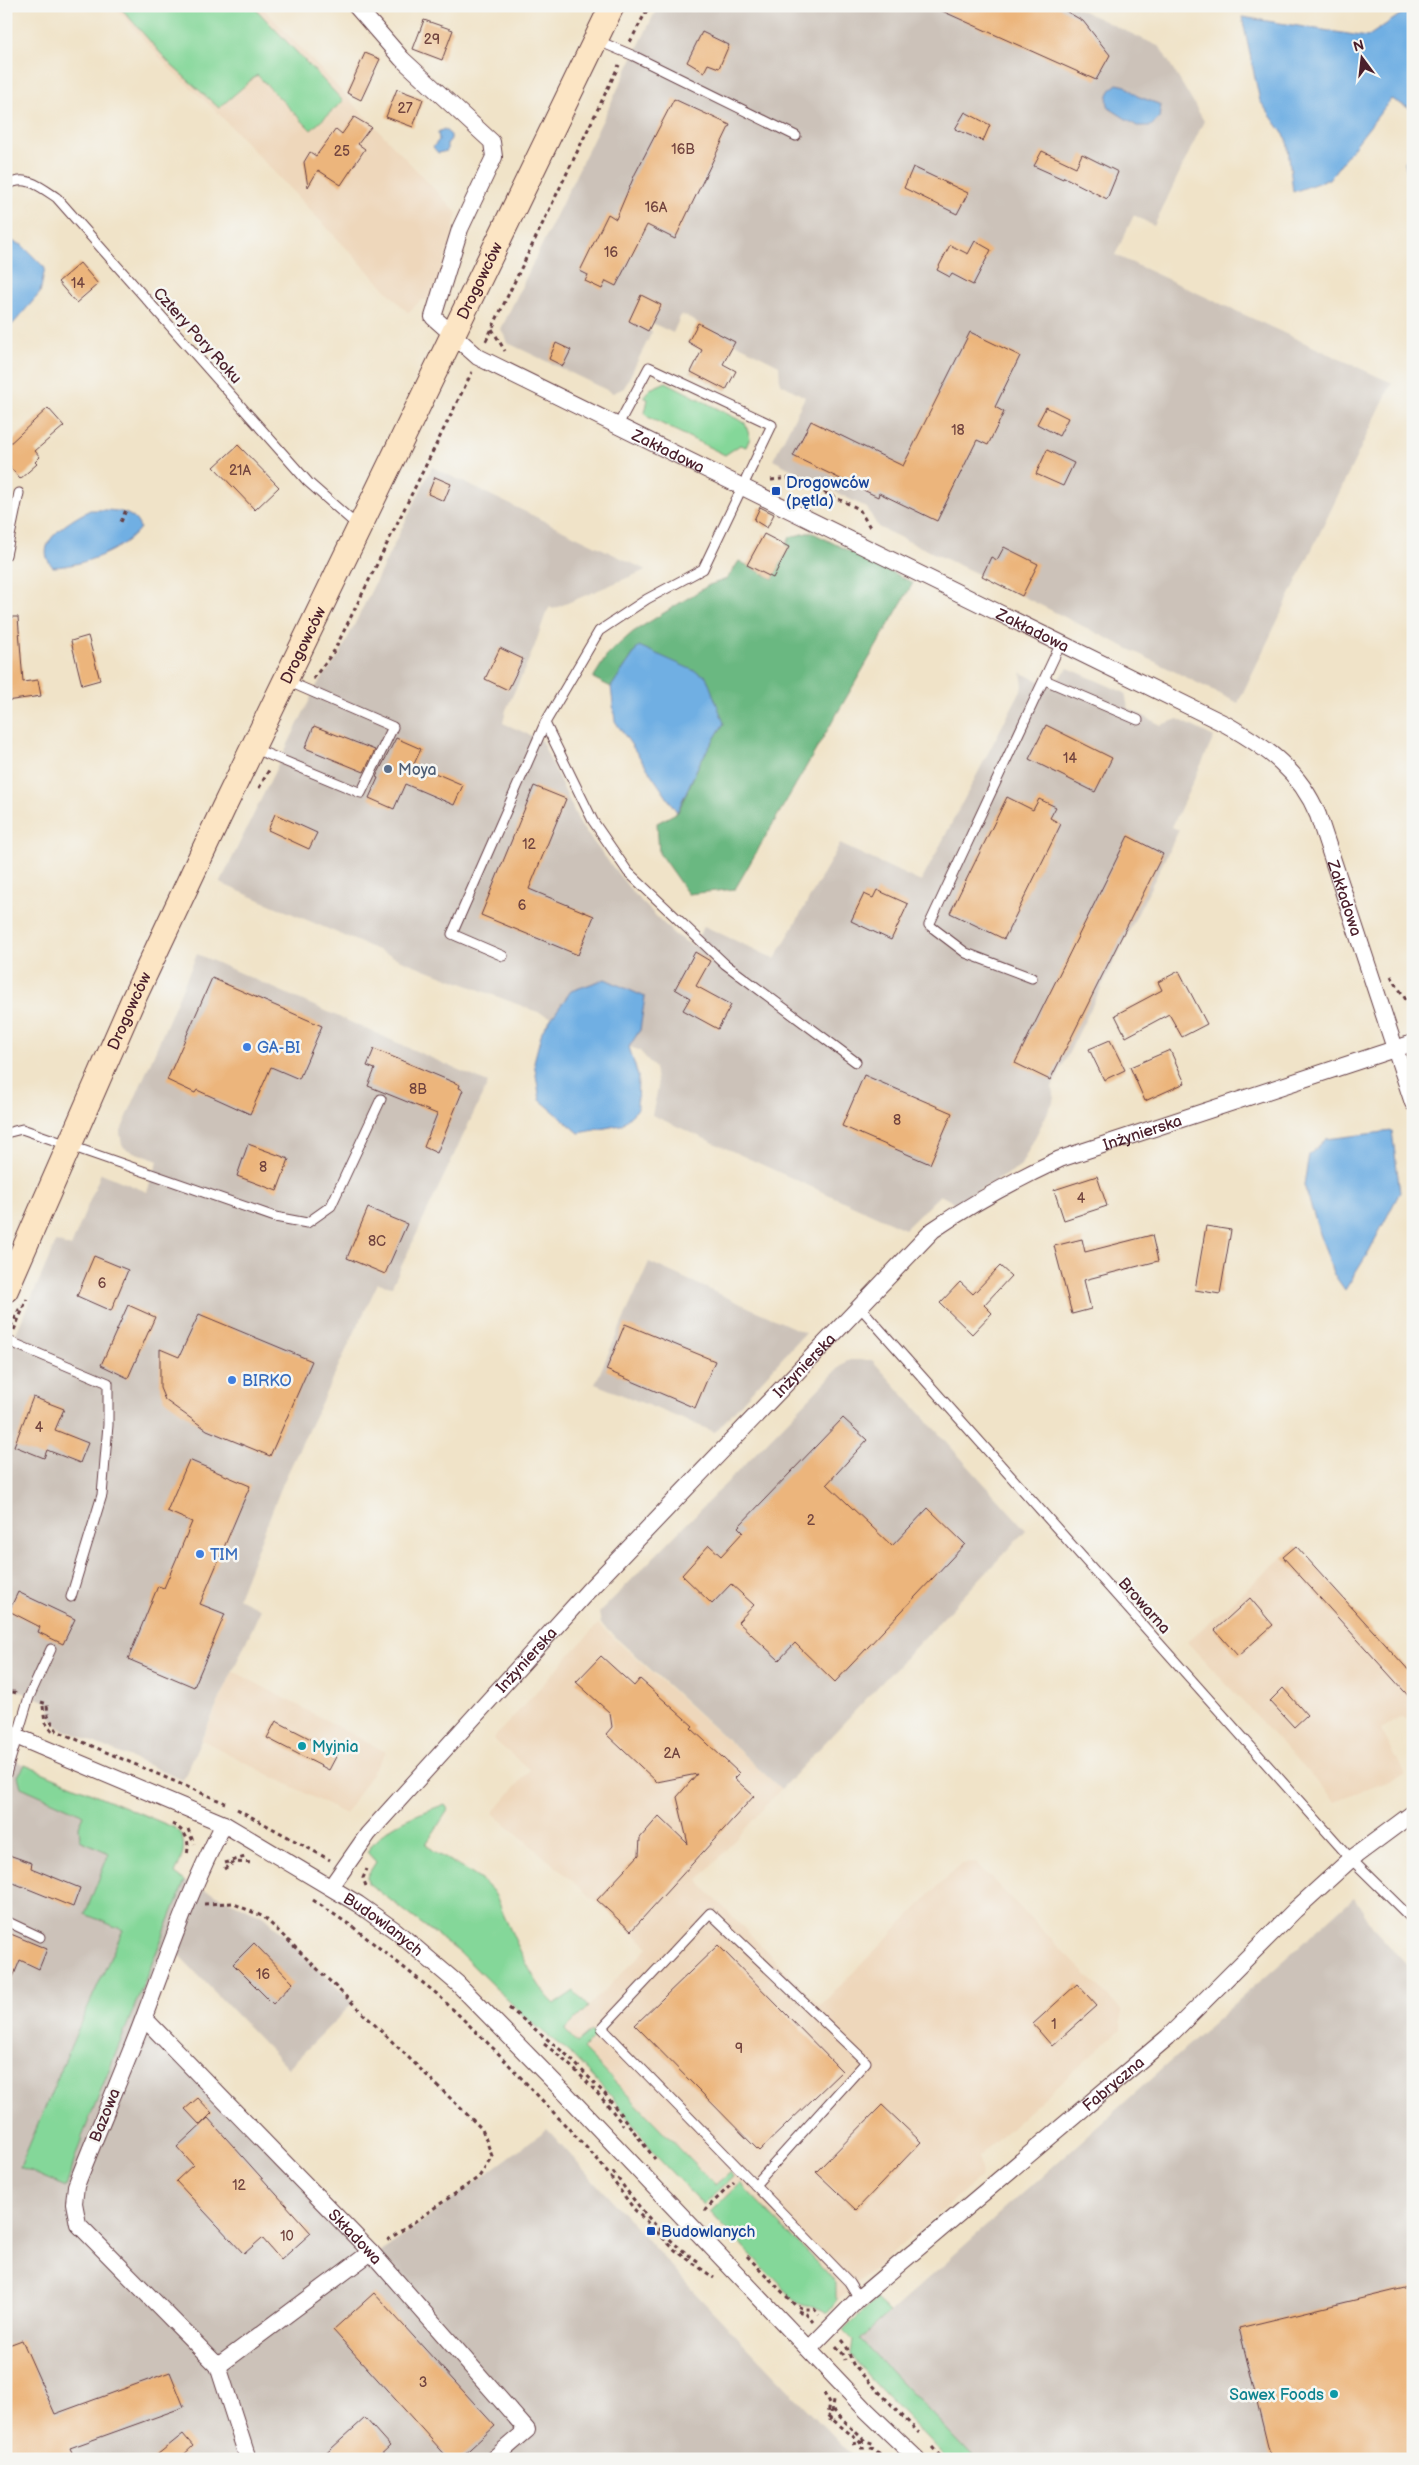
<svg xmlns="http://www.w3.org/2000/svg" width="1419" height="2465" font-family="'Balsamiq Sans',sans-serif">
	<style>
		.built { fill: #eed7bb }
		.industrial { fill: #ccc2b9 }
		.green { fill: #84d799; stroke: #677b62 }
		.forest { fill: #6bb881; stroke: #5a6c56 }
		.water { fill: #6fafe3; stroke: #5c6787 }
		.building { fill: #ecb57b }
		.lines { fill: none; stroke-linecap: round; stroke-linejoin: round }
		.lane-casing { stroke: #633c43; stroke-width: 11 }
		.street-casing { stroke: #633c43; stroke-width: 18 }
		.secondary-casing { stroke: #633c43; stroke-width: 26 }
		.path { stroke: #633c43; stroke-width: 3; stroke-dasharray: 4 4; stroke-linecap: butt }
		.lane { stroke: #fff; stroke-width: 9 }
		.street { stroke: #fff; stroke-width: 16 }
		.secondary { stroke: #fce5c4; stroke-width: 24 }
		.transit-dot { fill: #1a4fb4; stroke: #f6f6f2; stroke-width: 2 }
		.service-dot { fill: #5c6f8a; stroke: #f6f6f2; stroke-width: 2 }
		.shop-dot { fill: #3f7fe0; stroke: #f6f6f2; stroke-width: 2 }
		.culture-dot { fill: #0f9aa8; stroke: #f6f6f2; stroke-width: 2 }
		.labels { text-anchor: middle; stroke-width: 5; stroke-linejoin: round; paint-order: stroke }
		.number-label { font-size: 14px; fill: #72443f }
		.street-label { font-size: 16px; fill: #4a1f2b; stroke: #f6f6f2 }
		.transit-label { font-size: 16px; fill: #164399; stroke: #f6f6f2; text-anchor: start }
		.service-label { font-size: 16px; fill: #4e5e75; stroke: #f6f6f2; text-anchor: start }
		.shop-label { font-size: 16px; fill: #366cbe; stroke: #f6f6f2; text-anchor: start }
		.culture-label { font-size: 16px; fill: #0d838f; stroke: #f6f6f2; text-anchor: start }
	</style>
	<rect width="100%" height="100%" fill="#f6f6f2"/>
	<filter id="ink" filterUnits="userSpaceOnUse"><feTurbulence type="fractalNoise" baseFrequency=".02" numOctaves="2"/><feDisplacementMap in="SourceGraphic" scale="10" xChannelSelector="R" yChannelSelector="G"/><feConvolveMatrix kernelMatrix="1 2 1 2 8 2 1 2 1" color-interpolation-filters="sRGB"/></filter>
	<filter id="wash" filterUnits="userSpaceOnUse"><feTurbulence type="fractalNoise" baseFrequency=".0096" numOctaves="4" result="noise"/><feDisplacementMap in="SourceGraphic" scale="20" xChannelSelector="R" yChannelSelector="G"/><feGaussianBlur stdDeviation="1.12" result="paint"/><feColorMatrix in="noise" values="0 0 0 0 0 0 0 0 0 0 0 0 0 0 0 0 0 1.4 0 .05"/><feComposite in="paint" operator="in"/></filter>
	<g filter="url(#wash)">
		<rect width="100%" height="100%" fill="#f0e3c8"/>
		<g class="built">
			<path d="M114,6H261L457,213L450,244L432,295L428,300H421L408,313L215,110L169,68Z"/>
			<path d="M1296,1545L1413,1674V1722L1402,1717L1381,1729L1405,1775L1335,1801L1187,1642Z"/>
			<path d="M598,1624L781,1789L698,1881L820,2006L960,1864L976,1863L1122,2011L1121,2029L978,2157L981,2177L836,2301L837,2297L732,2202L564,2030L649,1947L493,1813L530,1770L493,1739Z"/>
			<path d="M233,1671L386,1752L345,1814L202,1740Z"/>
		</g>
		<g class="industrial">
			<path d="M658,6H1072L1160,47L1204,121L1154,226L1134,215L1115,255L1392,383L1238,703L982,576L878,527L867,508L773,460L805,397L780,383L779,365L735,343L724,364L736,371L726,391L690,372L702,350L687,343L698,323L686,316L681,315L673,333L652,323L649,330L652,332L624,388L613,393L508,343L501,329Z"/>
			<path d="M432,467L646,570L553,609L550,607L546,613L534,648L506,710L503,723L541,740L581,826L633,893L675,935L693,946L704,926L775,959L840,844L921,882L1023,686L1021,673L1052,686L1068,668L1125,693L1128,708L1161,725L1178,719L1214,737L1172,827L1179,830L1052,1087L1055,1098L1020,1167L955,1203L940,1195L905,1229L652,1115L658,1088L655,1068L639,1050L629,1047L640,1030L644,997L605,979L571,991L551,1017L401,960L220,883L317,685L339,656Z"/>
			<path d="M197,954L488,1083L392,1286L378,1283L283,1483L238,1598L261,1609L183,1780L60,1728L54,1723L51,1715L50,1703L6,1686V1356L56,1242L71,1247L101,1173L147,1192L158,1161L126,1149L122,1145L120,1133Z"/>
			<path d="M649,1262L805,1333L715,1432L595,1384Z"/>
			<path d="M847,1360H872L1026,1530L781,1789L601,1624L599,1613Z"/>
			<path d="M6,1757L175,1828L182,1835L184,1846L175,1874L185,1881L265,1917L353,2003L288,2068L171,1947L144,2018L376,2256L547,2129L696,2294L855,2459H6Z"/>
			<path d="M1354,1897L1374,1929L1413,1972V2459H975L860,2339Z"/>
		</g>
		<g class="green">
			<path d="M119,6H253L343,101L311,130L257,75L219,108L171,65Z"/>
			<path d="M666,382L745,423L750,438L746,447L740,445L725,455L648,417L645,413L648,399L643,397L650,389Z"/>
			<path d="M25,1765L175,1828C190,1842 182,1857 175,1874L185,1881L82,2137L66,2187L20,2167L81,2022L123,1930L85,1914L109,1853L80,1840L79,1826L84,1815L21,1787L18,1776Z"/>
			<path d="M445,1804L448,1810L426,1844C444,1862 480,1873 494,1893C499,1900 501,1910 505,1918C517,1943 534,1986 555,2004L574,1991L588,2007L565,2030L577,2043L591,2031L596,2036L583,2049L715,2185L730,2172L733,2177L703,2205L658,2158L612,2097L572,2055L525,2017L459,1952L368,1883L367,1876L376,1862L367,1852C385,1823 415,1816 445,1804Z"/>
			<path d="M740,2183L836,2283V2301L827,2313C816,2304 805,2309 795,2301L710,2212Z"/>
			<path d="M876,2299L890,2312L860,2339L975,2459H947L869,2377L851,2355L853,2340L844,2331Z"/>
		</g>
		<path class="forest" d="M811,532L913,583L735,889L688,894L659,853L657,823L678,812L700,762L724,723L639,646L611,687L593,678L608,654L633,632L709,585L727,579L739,561L773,579L789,547L786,545L790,537Z"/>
		<g class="water">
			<path d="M1413,6V110L1391,99L1329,179L1293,192L1287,139L1260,101L1242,17L1367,37Z"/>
			<path d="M1117,84L1126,86L1137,96L1161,105L1159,118L1151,126H1137L1109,108C1105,97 1108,91 1117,84Z"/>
			<path d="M444,129L451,135V139L447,144V151L438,153L433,147L439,140L438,132Z"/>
			<path d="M1413,151V198L1405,162Z"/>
			<path d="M6,239L22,245L45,268L40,293L13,324L6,326Z"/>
			<path d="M90,510C107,510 134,508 140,528C123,551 81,566 53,567C30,543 71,520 90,510Z"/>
			<path d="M639,646L706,676L724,723L700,762L677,812L615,721L611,687Z"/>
			<path d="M605,979L645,997L640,1030L629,1047L638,1076L637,1110L621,1125L579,1133L540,1100L534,1062L542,1031L571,991Z"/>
			<path d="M1392,1131L1400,1192L1368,1253L1345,1290L1333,1273L1304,1185L1309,1155L1326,1139Z"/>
		</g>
		<g id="blocks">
			<g class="building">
				<path d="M931,6H1057L1083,21L1110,55L1096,80Z"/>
				<path d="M424,20L453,30L442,60L413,49Z"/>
				<path d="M702,32L729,45L719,68L708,64L704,72L687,62Z"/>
				<path d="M365,53L380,59L361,100L347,93Z"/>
				<path d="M397,89L423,99L413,127L386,117Z"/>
				<path d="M674,99L730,125L675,239L647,225L616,286L606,281L602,289L585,281L588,275L580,271L608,214L616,219L635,174Z"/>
				<path d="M965,112L990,125L983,141L955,129Z"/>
				<path d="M354,117L371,127L358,144L365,149L341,185L318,170L308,187L304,162L310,152L316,156L336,129L342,134Z"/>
				<path d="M1042,151L1076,167L1082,154L1118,172L1107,199L1064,177L1063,179L1034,166Z"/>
				<path d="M913,167L968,193L957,214L904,188Z"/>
				<path d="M975,241L991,250L973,285L952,274L950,277L937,270L950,245L968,254Z"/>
				<path d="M80,263L98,284L76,303L58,282Z"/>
				<path d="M641,295L661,305L648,331L629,321Z"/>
				<path d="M698,323L735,342L723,364L736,371L726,390L691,372L702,350L688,342Z"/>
				<path d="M970,332L1020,356L995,407L1004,412L988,445L977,440L937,521L879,493L878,497L793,456L811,421L903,466Z"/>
				<path d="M556,343L571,350L563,366L549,359Z"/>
				<path d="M1046,407L1068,418L1059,436L1037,424Z"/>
				<path d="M48,408L64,426L35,451L40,457L35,462L37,464L20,479L6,462V447Z"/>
				<path d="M238,445L279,487L255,510L214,467Z"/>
				<path d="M1047,450L1074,463L1063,486L1036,474Z"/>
				<path d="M435,477L451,484L444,501L428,494Z"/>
				<path d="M760,507L774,514L767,528L754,520Z"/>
				<path d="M764,534L789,547L773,578L747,565Z"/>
				<path d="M1004,547L1038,564L1022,596L982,576L991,557L997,560Z"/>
				<path d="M6,617H18L23,682L38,680L41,696L6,701Z"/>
				<path d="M88,636L100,680L82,685L71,641Z"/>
				<path d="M500,648L523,659L508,690L485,679Z"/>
				<path d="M1046,725L1112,758L1095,792L1029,759Z"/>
				<path d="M314,726L375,750L364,772L305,748Z"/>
				<path d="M396,738L421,749L414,764L463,785L454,805L405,784L394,809L369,798L378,778L376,777Z"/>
				<path d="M534,786L566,799L529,889L594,916L578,955L481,915Z"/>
				<path d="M1007,797L1033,810L1039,799L1056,807L1050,818L1061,824L1004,939L950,913Z"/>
				<path d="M275,814L317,833L309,849L268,830Z"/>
				<path d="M1128,836L1163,854L1050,1080L1015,1063Z"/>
				<path d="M877,890L908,904L891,940L851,921L864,894L873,898Z"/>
				<path d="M695,952L710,961L696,986L731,1005L718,1029L683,1010L690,998L675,989Z"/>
				<path d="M1179,971L1207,1024L1182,1037L1169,1014L1126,1037L1115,1015L1162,990L1158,982Z"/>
				<path d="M212,978L322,1026L299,1079L271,1067L250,1114L197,1090L195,1093L167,1080Z"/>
				<path d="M1110,1040L1125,1070L1104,1080L1089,1049Z"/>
				<path d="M374,1049L460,1085L459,1088L463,1090L437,1153L424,1147L437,1114L368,1086L375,1069L367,1066Z"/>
				<path d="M1170,1050L1185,1083L1145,1101L1130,1067Z"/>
				<path d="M864,1075L952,1113L930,1164L842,1126Z"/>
				<path d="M248,1144L289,1159L277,1191L237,1176Z"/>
				<path d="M1097,1176L1107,1206L1064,1220L1054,1190Z"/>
				<path d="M368,1208L407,1224L385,1274L347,1258Z"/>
				<path d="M1206,1226L1231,1230L1220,1294L1195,1290Z"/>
				<path d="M1152,1235L1158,1261L1084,1280L1091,1309L1072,1314L1054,1246L1082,1239L1085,1252Z"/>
				<path d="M94,1256L128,1270L111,1311L77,1296Z"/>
				<path d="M1000,1266L1011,1276L984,1305L992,1313L972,1334L940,1303L960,1282L973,1294Z"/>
				<path d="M128,1305L155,1317L128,1378L101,1365Z"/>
				<path d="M199,1314L312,1361L270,1456L207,1430L165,1400L160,1388V1349L179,1357Z"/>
				<path d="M625,1324L715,1361L695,1408L606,1370Z"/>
				<path d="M33,1397L64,1409L55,1430L88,1443L80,1463L47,1450L44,1458L14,1446Z"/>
				<path d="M843,1418L867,1440L827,1484L892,1546L928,1508L965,1544L835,1682L795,1643L779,1660L738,1622L754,1605L731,1584L712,1604L682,1575L709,1545L721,1556L743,1532L738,1527Z"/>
				<path d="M189,1460L250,1486L200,1604L225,1614L194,1687L128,1659L158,1586L164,1588L192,1522L167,1511Z"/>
				<path d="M1296,1546L1413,1675V1701L1283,1557Z"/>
				<path d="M18,1592L75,1619L63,1644L38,1632L40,1627L9,1611Z"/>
				<path d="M1250,1598L1273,1625L1238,1656L1215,1630Z"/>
				<path d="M601,1656L634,1686L640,1679L693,1726L691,1728L739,1773L734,1778L754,1796L631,1931L597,1900L639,1855L640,1838L659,1816L688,1844L677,1797L697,1774L657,1782L606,1734L612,1727L610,1713L576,1682Z"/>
				<path d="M1283,1688L1307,1715L1294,1727L1270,1701Z"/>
				<path d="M276,1721L338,1753L329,1770L267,1738Z"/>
				<path d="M6,1854L32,1863L31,1868L80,1888L73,1907L6,1880Z"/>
				<path d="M6,1932L47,1949L39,1969L20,1960L7,1992Z"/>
				<path d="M254,1943L293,1983L273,2004L233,1964Z"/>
				<path d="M718,1945L842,2071L759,2151L635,2025Z"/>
				<path d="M1077,1984L1097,2006L1052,2046L1033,2024Z"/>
				<path d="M198,2098L212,2113L200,2125L185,2109Z"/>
				<path d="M882,2105L921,2142L856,2210L816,2172Z"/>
				<path d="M208,2118L311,2233L281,2260L262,2238L244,2254L176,2181L193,2165L177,2147Z"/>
				<path d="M1413,2286V2459H1271L1239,2328Z"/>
				<path d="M374,2293L495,2426L459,2459H449L333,2330Z"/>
				<path d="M22,2340L55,2414L170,2372L184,2407L70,2448L75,2459H6V2346Z"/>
				<path d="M365,2418L390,2446L376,2459H320Z"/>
				<path d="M183,2434L193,2446L179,2459H152Z"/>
			</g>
		</g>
	</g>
	<g filter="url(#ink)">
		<use href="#blocks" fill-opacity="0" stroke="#633c43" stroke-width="1"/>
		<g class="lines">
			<defs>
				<g id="lane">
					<path d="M596,40L634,56L796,136"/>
					<path d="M6,186C25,173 41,187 57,198L308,482L359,527"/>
					<path d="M6,555L19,493"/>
					<path d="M1045,680L1138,720"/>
					<path d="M545,723L593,821L628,872L725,964L856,1062"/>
					<path d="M253,748L361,793L393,727L287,681"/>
					<path d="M503,956L452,934L545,723L599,631L647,599L703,569L772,425L649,367L618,425"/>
					<path d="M1032,978L966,953L929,925L1061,643"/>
					<path d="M6,1133L22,1129L275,1217L307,1223L331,1206L381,1099"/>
					<path d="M860,1307L1351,1859L1413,1920"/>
					<path d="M6,1340L108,1383V1425L102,1495L71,1597"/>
					<path d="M6,1774L29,1697L51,1649"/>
					<path d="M710,1913L866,2062L755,2185L602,2028Z"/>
					<path d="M6,1921L40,1937"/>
					<path d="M755,2185L849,2282L859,2298"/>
				</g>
				<g id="street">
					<path id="s1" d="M356,6L402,59L492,142L494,157L460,229L433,317L478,357L1227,725C1267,748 1300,771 1318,815L1413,1103"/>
					<path id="s2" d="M6,1732L224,1824L358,1904L396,1931L457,1983L567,2095L867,2411L917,2459"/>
					<path d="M224,1824C191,1886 169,1951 144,2017C123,2073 98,2129 76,2186L74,2203L78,2224L218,2366L248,2459"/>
					<path id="s3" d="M331,1887L368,1834L588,1591L933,1230C974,1202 1015,1180 1060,1159L1413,1043"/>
					<path id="s4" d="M144,2018L371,2252L527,2430L493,2459"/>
					<path id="s5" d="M809,2349L859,2298L1168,2037L1295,1910L1351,1859L1413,1813"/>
					<path d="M218,2366L371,2252"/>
				</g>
				<g id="secondary">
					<path id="s6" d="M6,1290L133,1000L223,809L612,6"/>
				</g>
			</defs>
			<use href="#lane" class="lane-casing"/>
			<use href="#street" class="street-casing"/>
			<use href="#secondary" class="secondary-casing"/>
			<g class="path">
				<path d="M630,42L649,6"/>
				<path d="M492,329L505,351"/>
				<path d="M486,341L619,65"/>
				<path d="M771,480L791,478L799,480L859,509L871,529"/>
				<path d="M121,522L126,510"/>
				<path d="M313,679L334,651L472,372"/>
				<path d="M259,788L269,770"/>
				<path d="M1391,976L1413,1011"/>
				<path d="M11,1327L21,1305"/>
				<path d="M14,1330L27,1299"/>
				<path d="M6,1692L9,1690L16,1693"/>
				<path d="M6,1699L13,1691"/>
				<path d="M41,1702L47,1704L48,1716L57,1731L225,1803"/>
				<path d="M43,1706L45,1722L52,1731"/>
				<path d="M237,1809L330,1860"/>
				<path d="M172,1824C186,1831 190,1840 187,1855"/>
				<path d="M188,1829L194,1844"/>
				<path d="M225,1863L245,1857"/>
				<path d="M224,1869L235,1862L253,1863"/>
				<path d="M366,1886L363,1878L367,1869"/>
				<path d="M313,1900L353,1927L437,1994L496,2051L598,2160L634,2209L675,2250L714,2278"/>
				<path d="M204,1904L232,1903L264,1917L482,2129L492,2156L479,2177L385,2242"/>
				<path d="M509,2008L568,2056L605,2094L655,2159"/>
				<path d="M544,2044C575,2067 600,2094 623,2125"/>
				<path d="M613,2172C638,2206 663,2239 699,2262"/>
				<path d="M704,2211L734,2182"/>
				<path d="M747,2256L795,2305L804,2309H814L819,2315"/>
				<path d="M798,2311L806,2314L813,2322"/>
				<path d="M842,2340C849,2347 849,2357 854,2366L919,2433"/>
				<path d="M836,2346L843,2354L845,2360"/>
				<path d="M824,2393L829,2404L827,2415L860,2442L862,2448H872L887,2459"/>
				<path d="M833,2410L865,2441"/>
				<path d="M830,2421L833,2401"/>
				<path d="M853,2444L866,2441L875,2444"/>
				<path d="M932,2447L943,2459"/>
			</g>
			<use href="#lane" class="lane"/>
			<use href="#street" class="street"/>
			<use href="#secondary" class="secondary"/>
		</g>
	</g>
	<g class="transit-dot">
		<rect x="771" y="486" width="10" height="10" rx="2.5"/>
		<rect x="646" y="2226" width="10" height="10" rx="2.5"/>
	</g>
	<circle class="service-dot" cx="388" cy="769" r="5"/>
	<g class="shop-dot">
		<circle cx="247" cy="1047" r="5"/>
		<circle cx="232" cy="1380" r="5"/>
		<circle cx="200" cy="1554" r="5"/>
	</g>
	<g class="culture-dot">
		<circle cx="302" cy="1746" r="5"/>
		<circle cx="1334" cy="2394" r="5"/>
	</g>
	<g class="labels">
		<g class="number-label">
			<text x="432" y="44">29</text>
			<text x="405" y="113">27</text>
			<text x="683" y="154">16B</text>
			<text x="342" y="156">25</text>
			<text x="656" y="212">16A</text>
			<text x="611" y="257">16</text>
			<text x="78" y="288">14</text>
			<text x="958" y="435">18</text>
			<text x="240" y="475">21A</text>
			<text x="1070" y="763">14</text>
			<text x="529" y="849">12</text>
			<text x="522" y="910">6</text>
			<text x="418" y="1094">8B</text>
			<text x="897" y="1125">8</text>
			<text x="263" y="1172">8</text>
			<text x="1081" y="1203">4</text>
			<text x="377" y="1246">8C</text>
			<text x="102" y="1288">6</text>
			<text x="39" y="1432">4</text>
			<text x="811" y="1525">2</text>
			<text x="672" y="1758">2A</text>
			<text x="263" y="1979">16</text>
			<text x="1054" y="2029">1</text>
			<text x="739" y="2053">9</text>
			<text x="239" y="2190">12</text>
			<text x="287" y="2241">10</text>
			<text x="423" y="2387">3</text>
		</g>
		<g class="street-label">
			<text dy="6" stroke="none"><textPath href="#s6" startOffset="1115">Drogowców</textPath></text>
			<text transform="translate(198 335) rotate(48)" y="6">Cztery Pory Roku</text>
			<text dy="6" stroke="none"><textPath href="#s1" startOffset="652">Zakładowa</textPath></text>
			<text dy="6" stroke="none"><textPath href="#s1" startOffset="1058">Zakładowa</textPath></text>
			<text dy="6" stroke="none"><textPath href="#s6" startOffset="710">Drogowców</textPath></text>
			<text dy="6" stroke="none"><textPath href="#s1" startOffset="1492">Zakładowa</textPath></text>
			<text dy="6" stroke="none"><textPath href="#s6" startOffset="305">Drogowców</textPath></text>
			<text dy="6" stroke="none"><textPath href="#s3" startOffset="1124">Inżynierska</textPath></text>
			<text dy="6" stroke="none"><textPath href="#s3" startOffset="705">Inżynierska</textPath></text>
			<text transform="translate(1145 1605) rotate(48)" y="6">Browarna</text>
			<text dy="6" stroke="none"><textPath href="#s3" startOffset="300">Inżynierska</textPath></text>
			<text dy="6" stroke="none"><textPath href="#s2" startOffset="425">Budowlanych</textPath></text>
			<text dy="6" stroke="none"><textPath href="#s5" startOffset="404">Fabryczna</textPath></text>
			<text transform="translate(104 2115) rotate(-68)" y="6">Bazowa</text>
			<text dy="6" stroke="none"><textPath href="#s4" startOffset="304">Składowa</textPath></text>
		</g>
		<g class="transit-label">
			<text x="786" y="488">Drogowców<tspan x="786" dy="18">(pętla)</tspan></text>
			<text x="661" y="2237">Budowlanych</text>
		</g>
		<g class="service-label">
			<text x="398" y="775">Moya</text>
		</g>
		<g class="shop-label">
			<text x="257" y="1053">GA-BI</text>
			<text x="242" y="1386">BIRKO</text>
			<text x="210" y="1560">TIM</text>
		</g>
		<g class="culture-label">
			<text x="312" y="1752">Myjnia</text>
			<text x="1324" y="2400" text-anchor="end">Sawex Foods</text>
		</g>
	</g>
	<rect width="1419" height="2465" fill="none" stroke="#f6f6f2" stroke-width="25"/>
	<g transform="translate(1362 58) rotate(345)" stroke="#f6f6f2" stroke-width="4" paint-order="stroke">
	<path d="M0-4L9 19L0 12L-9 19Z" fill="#4a1f2b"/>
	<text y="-8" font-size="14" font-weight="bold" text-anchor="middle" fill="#4a1f2b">N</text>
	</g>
</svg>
